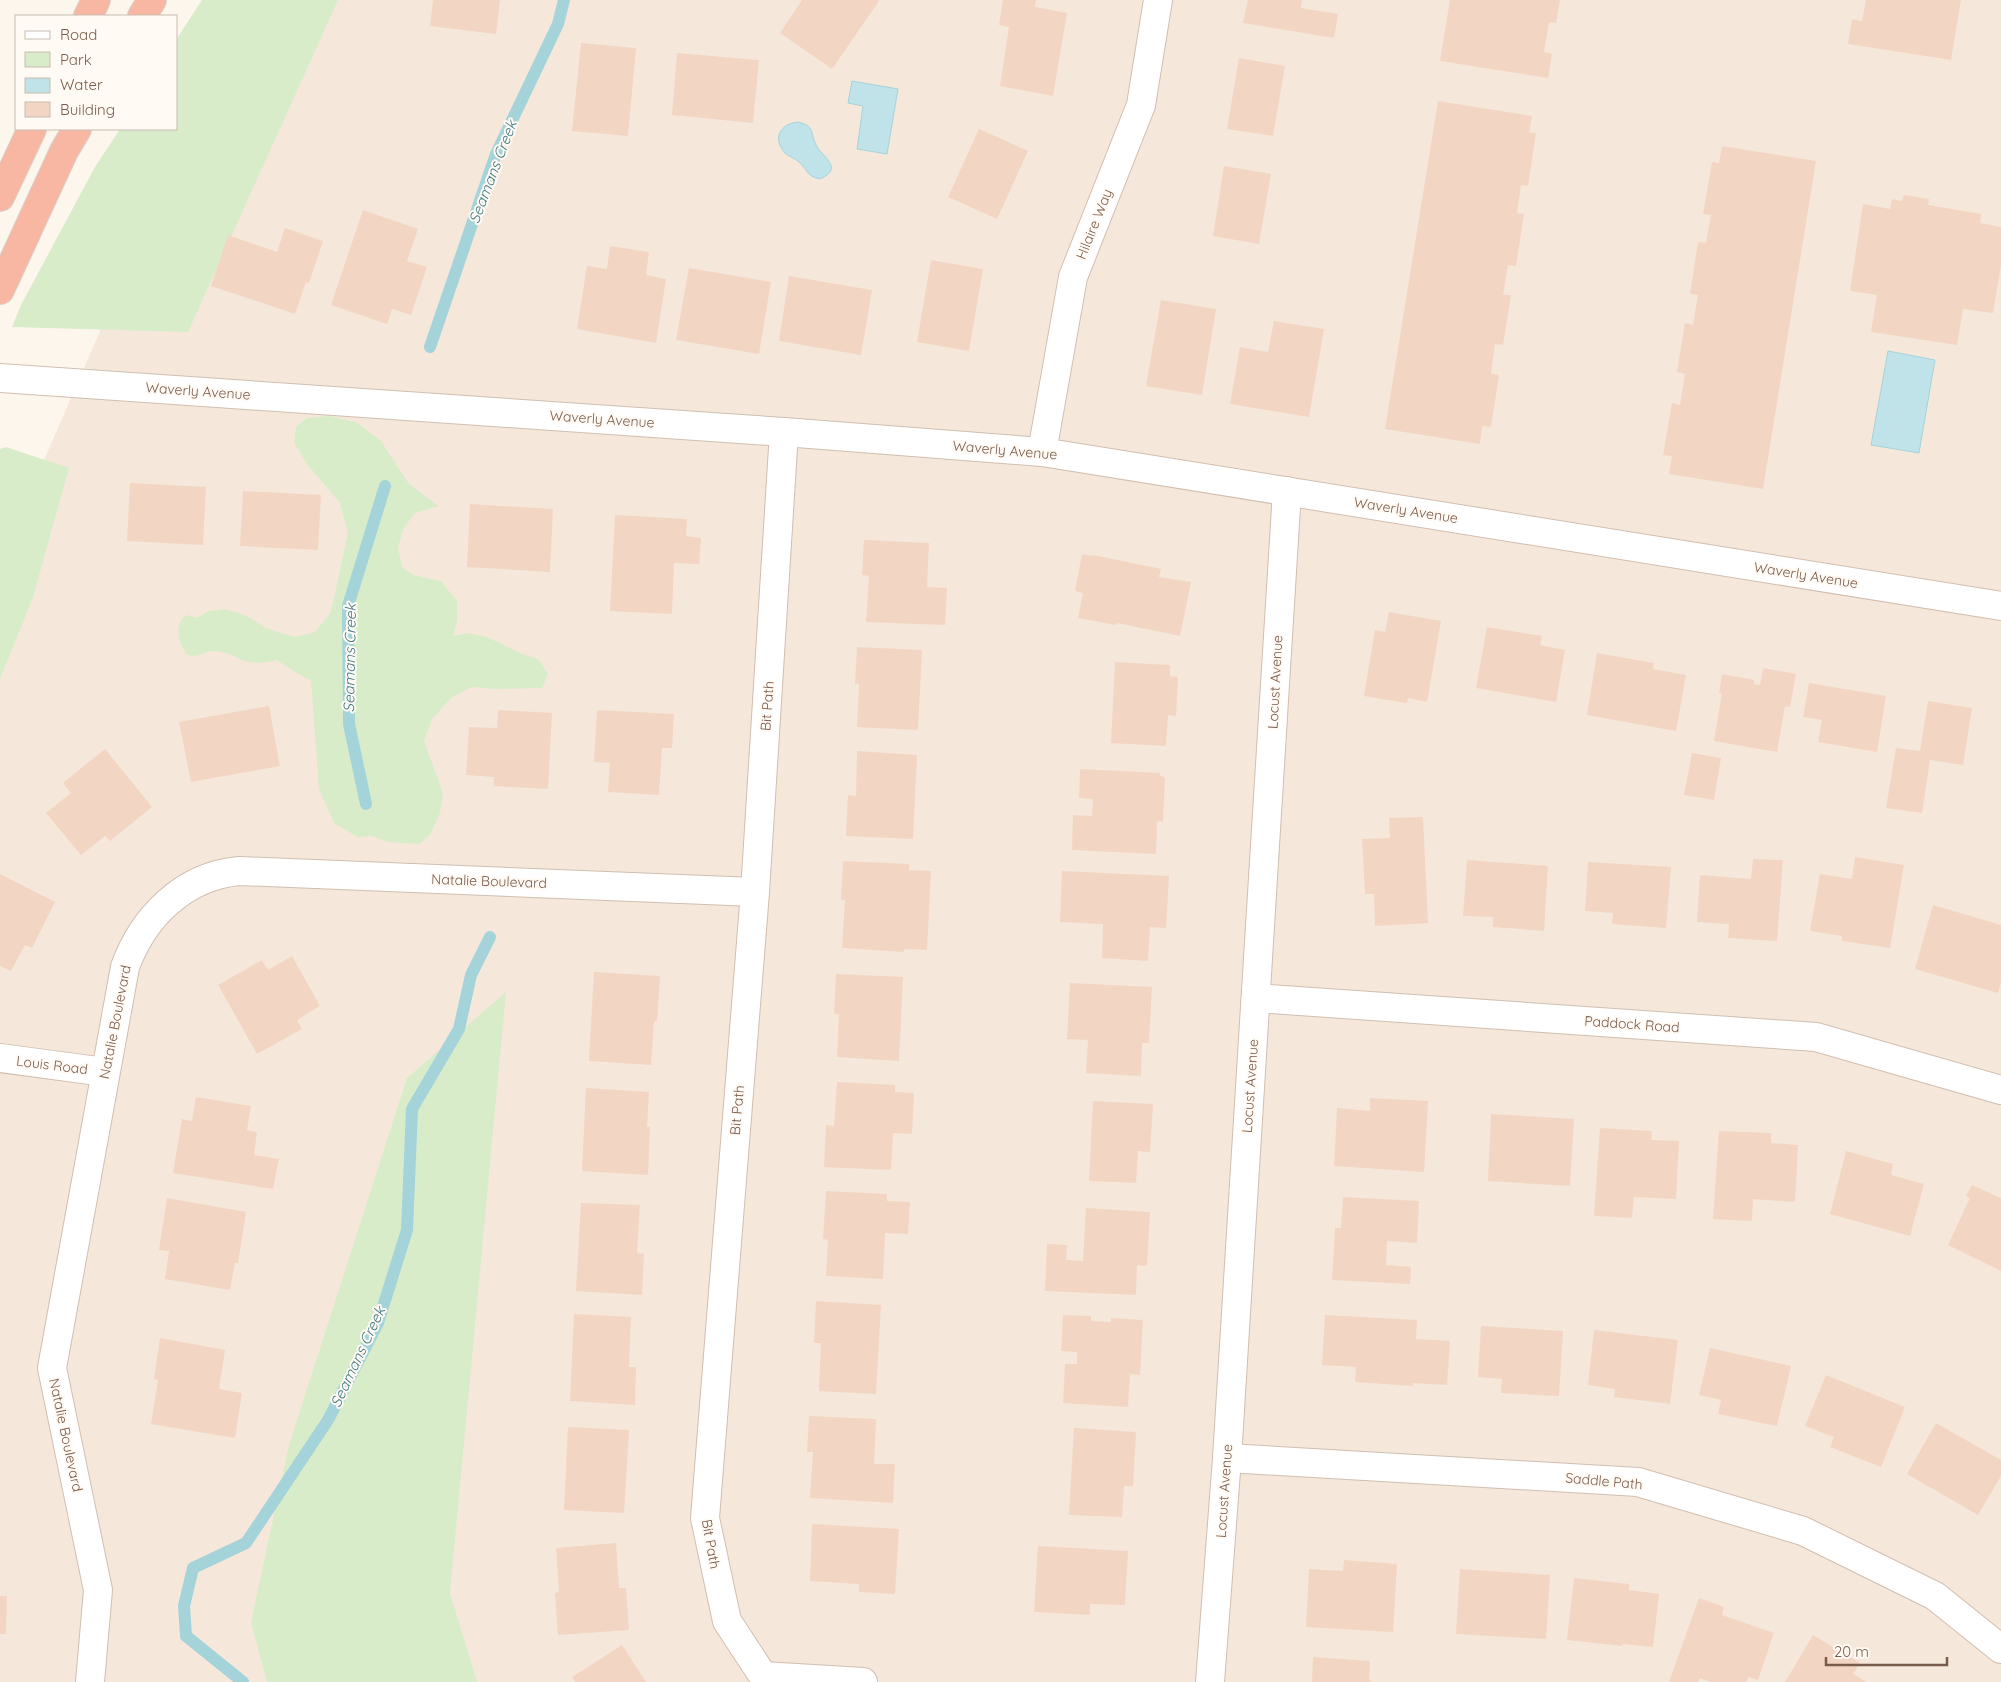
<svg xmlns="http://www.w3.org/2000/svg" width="2001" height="1682" font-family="Quicksand,sans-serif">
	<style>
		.residential { fill: #f5e8da }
		.green { fill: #d8ecc9 }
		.water { fill: #bfe3e8; stroke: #a5d3da }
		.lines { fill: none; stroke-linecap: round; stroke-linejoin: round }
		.stream { stroke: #a5d3da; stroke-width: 12 }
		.building { fill: #f3d5c3 }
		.minor-casing { stroke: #d1beb0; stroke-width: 30 }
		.motorway-casing { stroke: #dad1cd; stroke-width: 30 }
		.minor { stroke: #fff; stroke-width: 28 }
		.motorway { stroke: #f7b7a3; stroke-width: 28 }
		.labels { text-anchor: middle; stroke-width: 4; stroke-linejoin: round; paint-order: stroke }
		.street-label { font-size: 14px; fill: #7a5c4d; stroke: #fffaf3 }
		.water-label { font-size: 15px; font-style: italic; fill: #437c86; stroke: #fffaf3 }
	</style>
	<rect width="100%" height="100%" fill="#fdf6ec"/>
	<path class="residential" d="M244,0H2001V1682H0V625L44,460Z"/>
	<g class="green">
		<path d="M202,0H338L188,332L12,327L21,305L95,167L120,129H176V40Z"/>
		<path d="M329,416L356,422L381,441L409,484L439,506L415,513L403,529L398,548L402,567L413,575L441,581L457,601V620L453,636L469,633L487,637L520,653L539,660L548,674L542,688L495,689L472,687L452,697L432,719L424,741L443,793L440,813L430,835L419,844L389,842L372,836L358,837L335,824L319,790L311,680C297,675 290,667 276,660C266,663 255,664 244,661C235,657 225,651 214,651C203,651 201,658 187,655C179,640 175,634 182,618L188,615L197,618L209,611L225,609L245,615L266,628L294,637L315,632L331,612L348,533L340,503L307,464L294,443L296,427L307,418Z"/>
		<path d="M6,447L69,468L33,597L0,679V449Z"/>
		<path d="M506,992L450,1593L477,1682H267L251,1622L289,1445L407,1078Z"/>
	</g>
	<g class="water">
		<path d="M852,81L898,89L887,154L857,149L863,106L848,103Z"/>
		<path d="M798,122C815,126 810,132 816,145C822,157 845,168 820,179C806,176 808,170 799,162C795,158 789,157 785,153C772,138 780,124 798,122Z"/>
		<path d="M1888,351L1935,360L1919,453L1871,445Z"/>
	</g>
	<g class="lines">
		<g class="stream">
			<path d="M430,347L496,154L558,24L564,0"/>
			<path d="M366,804L349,724L348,606L385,486"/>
			<path d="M243,1682L186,1636L184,1606L193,1568L246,1543L328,1420L378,1323L407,1230L412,1109L459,1029L471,975L490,937"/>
		</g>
	</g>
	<g class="building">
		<path d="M433,0H500L496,34L430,26Z"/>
		<path d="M802,0H877L879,1L832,69L780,33Z"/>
		<path d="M1003,0H1036L1035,7L1067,13L1053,96L1000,86L1009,27L999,25Z"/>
		<path d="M1248,0H1302L1301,8L1338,14L1334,38L1243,23Z"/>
		<path d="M1450,0H1560L1556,23L1549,22L1544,52L1552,54L1548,78L1440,61Z"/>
		<path d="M1866,0H1961L1951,60L1848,44L1852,19L1862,21Z"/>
		<path d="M581,43L636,48L628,136L572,131Z"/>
		<path d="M677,53L759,60L753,123L672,115Z"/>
		<path d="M1239,58L1285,66L1273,136L1227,129Z"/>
		<path d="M1438,101L1532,116L1529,133H1536L1528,186L1521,185L1517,213L1524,214L1516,266L1508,265L1503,295H1511L1503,345L1495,344L1491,374L1499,375L1491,427L1482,426L1480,444L1385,429Z"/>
		<path d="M979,129L1028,151L997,219L948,197Z"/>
		<path d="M1722,146L1816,161L1763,489L1669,474L1672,456L1663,455L1672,403L1680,405L1685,374L1677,372L1685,323L1693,325L1698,295L1690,294L1698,242L1706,243L1711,215L1703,214L1712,162L1719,163Z"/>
		<path d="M1224,166L1271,174L1259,244L1213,236Z"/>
		<path d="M1904,195L1929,199L1928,205L1981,214L1980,223L2001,227V265L1993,313L1963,309L1957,345L1871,332L1877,295L1850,291L1863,204L1890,209L1892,199L1902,201Z"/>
		<path d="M363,210L418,229L407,261L427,267L411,315L392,309L387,324L331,305Z"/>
		<path d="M285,228L323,241L309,283L306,282L295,314L211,286L228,235L277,252Z"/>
		<path d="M610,246L649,252L646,275L666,279L656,343L577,329L587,266L607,269Z"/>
		<path d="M931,260L983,269L969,351L917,342Z"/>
		<path d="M689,268L771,282L759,354L676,340Z"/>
		<path d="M789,276L872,290L861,355L779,341Z"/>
		<path d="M1161,300L1216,309L1202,395L1146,386Z"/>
		<path d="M1274,321L1324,329L1309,417L1230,404L1240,347L1268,352Z"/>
		<path d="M130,483L206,487L203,545L127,541Z"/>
		<path d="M243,491L321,495L318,550L240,546Z"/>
		<path d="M470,504L553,509L550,572L467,567Z"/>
		<path d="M615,515L687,519L686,536L701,538L699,564L674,563L672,614L610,611Z"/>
		<path d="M864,540L929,543L927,587L947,588L945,625L866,622L869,576L862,575Z"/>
		<path d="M1082,554L1092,556L1093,555L1161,569L1159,577L1191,582L1180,636L1117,623L1116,625L1078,618L1083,593L1075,591Z"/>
		<path d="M1389,612L1441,621L1427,702L1408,698L1407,703L1364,696L1375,630L1385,632Z"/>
		<path d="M1487,627L1542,636L1540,645L1565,650L1556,702L1476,688Z"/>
		<path d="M857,647L922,650L918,730L857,727L859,684H855Z"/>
		<path d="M1597,653L1654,663L1653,669L1686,675L1676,731L1587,715Z"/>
		<path d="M1115,662L1170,665V676L1178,677L1176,716L1168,715L1166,746L1111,743Z"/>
		<path d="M1763,668L1796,674L1790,707L1785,706L1777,752L1714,741L1722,693H1719L1722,674L1754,680V684L1760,685Z"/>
		<path d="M1809,683L1886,696L1877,752L1818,742L1822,720L1803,717Z"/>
		<path d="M1928,701L1972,708L1963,765L1930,760L1922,813L1886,808L1896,748L1920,751Z"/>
		<path d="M269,706L280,766L191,782L179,722Z"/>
		<path d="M498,710L552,713L548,789L494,786V777L466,775L469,727L497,728Z"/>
		<path d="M597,710L674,714L672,748H662L659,795L608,792L610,763L594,762Z"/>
		<path d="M105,749L152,807L110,841L105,836L81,855L46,813L71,793L63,783Z"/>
		<path d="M857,751L917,755L913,839L846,836L848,795L856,796Z"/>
		<path d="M1692,753L1721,758L1714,800L1684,795Z"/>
		<path d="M1080,769L1160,773V776L1165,777L1163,822L1157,821L1156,854L1072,850L1073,815L1092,816L1093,799L1079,798Z"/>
		<path d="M1423,817L1428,923L1375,926L1374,894H1365L1362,839L1390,838L1389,818Z"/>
		<path d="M1855,857L1904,865L1890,948L1842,941V936L1810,931L1820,874L1852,879Z"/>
		<path d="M1753,859L1783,860L1777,941L1728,938L1729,924L1697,922L1700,875L1751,879Z"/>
		<path d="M1467,860L1548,866L1544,931L1493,927V917L1463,916Z"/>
		<path d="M843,861L909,864V870L931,871L927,950L904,949V952L842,948L845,900H841Z"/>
		<path d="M1588,862L1671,867L1666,928L1612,924L1613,913L1585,911Z"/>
		<path d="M1062,871L1169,876L1166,928L1150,927L1148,961L1102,958L1103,924L1060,922Z"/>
		<path d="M0,874L55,902L32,948L25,945L11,971L0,966Z"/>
		<path d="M1933,905L2001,925V982L1998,993L1915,969Z"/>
		<path d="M292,956L320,1006L297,1020L302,1029L257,1054L218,985L262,960L268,970Z"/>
		<path d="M594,972L660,976L657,1021H654L651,1065L589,1061Z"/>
		<path d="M836,974L903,977L899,1061L837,1057L839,1014H834Z"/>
		<path d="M1070,983L1152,987L1149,1043H1142L1141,1076L1086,1073L1088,1040L1067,1039Z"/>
		<path d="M837,1082L895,1085V1092L914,1093L912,1134L893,1133L891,1170L824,1167L826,1125L834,1126Z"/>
		<path d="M586,1088L649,1092L647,1127H650L648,1175L582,1171Z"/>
		<path d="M196,1097L251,1106L247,1130L257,1132L254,1155L279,1159L273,1189L173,1173L182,1119L192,1121Z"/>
		<path d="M1370,1098L1428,1101L1424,1172L1334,1166L1337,1108L1370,1111Z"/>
		<path d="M1093,1101L1153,1104L1150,1152L1138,1151L1136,1183L1089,1181Z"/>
		<path d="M1491,1114L1574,1119L1570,1186L1488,1181Z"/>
		<path d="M1600,1128L1652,1131L1651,1140L1679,1141L1676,1199L1634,1197L1632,1218L1594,1216Z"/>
		<path d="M1719,1131L1771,1133V1143L1798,1145L1795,1202L1753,1199L1752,1221L1713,1219Z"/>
		<path d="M1846,1151L1893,1164L1891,1175L1924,1184L1910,1236L1830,1214Z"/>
		<path d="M1972,1185L2001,1198V1271L1948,1245L1970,1198L1966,1196Z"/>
		<path d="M826,1191L887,1194V1201L910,1202L908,1234L885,1233L883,1279L826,1276L828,1240L823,1239Z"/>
		<path d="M1343,1197L1419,1201L1417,1243L1387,1241L1386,1265L1411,1267L1410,1284L1332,1280L1335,1228H1341Z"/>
		<path d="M167,1198L246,1212L238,1263H235L230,1290L165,1279L169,1251L159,1250Z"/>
		<path d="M581,1203L640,1205L637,1253L644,1254L642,1295L576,1291Z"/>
		<path d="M1086,1208L1150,1212L1147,1266L1137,1265L1136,1295L1045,1291L1047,1244L1067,1245L1066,1260L1083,1261Z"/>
		<path d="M816,1301L881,1305L876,1394L819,1391L821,1343H814Z"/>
		<path d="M574,1314L631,1317L629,1367H636L635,1405L570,1401Z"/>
		<path d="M1063,1315L1091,1316V1321L1111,1322V1318L1143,1320L1140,1375L1130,1374L1128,1407L1063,1403L1065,1364H1077V1352L1061,1351Z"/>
		<path d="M1325,1315L1417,1320L1416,1339L1450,1341L1447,1385L1413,1383V1386L1355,1382L1356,1367L1322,1365Z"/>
		<path d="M1481,1326L1563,1331L1559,1396L1501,1393L1502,1379L1478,1377Z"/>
		<path d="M1594,1330L1678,1340L1670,1404L1614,1397L1615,1389L1588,1385Z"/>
		<path d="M160,1338L225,1350L219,1389L242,1393L235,1438L151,1424L158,1380L154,1379Z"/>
		<path d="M1710,1348L1791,1366L1777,1426L1718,1414L1721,1400L1699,1395Z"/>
		<path d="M1826,1375L1905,1407L1881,1467L1830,1447L1834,1437L1805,1426Z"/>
		<path d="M809,1416L876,1419L874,1464H895L893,1503L810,1498L813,1452H807Z"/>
		<path d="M1936,1423L2001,1460V1476L1978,1515L1907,1474Z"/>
		<path d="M568,1427L629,1430L624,1513L564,1510Z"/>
		<path d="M1074,1428L1136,1432L1133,1486H1124L1122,1517L1069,1515Z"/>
		<path d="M812,1524L899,1529L895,1594L859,1592V1584L810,1581Z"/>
		<path d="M616,1543L619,1588H626L629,1630L558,1635L555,1593L559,1592L556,1548Z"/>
		<path d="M1038,1546L1128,1551L1125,1605L1090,1604V1615L1034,1612Z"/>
		<path d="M1344,1560L1397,1564L1393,1632L1306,1627L1309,1569L1343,1571Z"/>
		<path d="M1460,1569L1550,1575L1546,1639L1456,1634Z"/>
		<path d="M1574,1578L1629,1584V1590L1659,1594L1653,1647L1623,1644L1622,1646L1567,1640Z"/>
		<path d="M0,1596H7L6,1634H0Z"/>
		<path d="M1699,1598L1724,1607L1722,1615L1774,1633L1758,1680L1748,1677L1747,1682H1711L1700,1678L1698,1682H1669Z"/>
		<path d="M1813,1635L1860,1663L1853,1674L1867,1682H1785Z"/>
		<path d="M622,1645L646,1682H575L572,1677Z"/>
		<path d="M1313,1657L1370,1661L1369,1680L1373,1682H1312Z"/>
	</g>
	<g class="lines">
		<defs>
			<g id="minor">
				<path d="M0,378L784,432L1042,452L2001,606"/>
				<path d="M784,432L755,892L705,1518L727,1621L763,1676L863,1682"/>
				<path d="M1042,452L1073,277L1141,105L1158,0"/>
				<path d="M1256,998L1816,1037L2001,1090"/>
				<path d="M0,1058L105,1072"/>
				<path d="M1227,1458L1638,1482L1803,1531L1935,1596L2001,1649"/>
				<path d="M90,1682L98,1590L52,1368L125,967C143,917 184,876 239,871L755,892"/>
				<path d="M1210,1682L1227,1458L1287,491"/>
			</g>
			<g id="motorway">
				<path d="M88,16L96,0"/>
				<path d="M142,16L152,0"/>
				<path d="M0,197L32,129"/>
				<path d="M0,290L64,151L77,129"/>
			</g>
		</defs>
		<use href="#minor" class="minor-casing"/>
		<use href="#motorway" class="motorway-casing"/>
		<use href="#minor" class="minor"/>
		<use href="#motorway" class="motorway"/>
	</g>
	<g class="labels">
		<g class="street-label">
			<text transform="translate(1094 224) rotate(-68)" y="5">Hilaire Way</text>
			<text transform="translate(198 391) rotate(4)" y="5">Waverly Avenue</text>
			<text transform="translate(602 419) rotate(4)" y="5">Waverly Avenue</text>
			<text transform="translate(1005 450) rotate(5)" y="5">Waverly Avenue</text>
			<text transform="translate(1406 510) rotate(9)" y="5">Waverly Avenue</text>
			<text transform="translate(1806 575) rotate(9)" y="5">Waverly Avenue</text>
			<text transform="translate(1275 682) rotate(-87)" y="5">Locust Avenue</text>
			<text transform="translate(767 706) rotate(-86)" y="5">Bit Path</text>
			<text transform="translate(489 881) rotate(2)" y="5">Natalie Boulevard</text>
			<text transform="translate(115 1022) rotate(-79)" y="5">Natalie Boulevard</text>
			<text transform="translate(1632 1024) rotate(4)" y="5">Paddock Road</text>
			<text transform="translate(52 1065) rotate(7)" y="5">Louis Road</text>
			<text transform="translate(1250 1086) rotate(-86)" y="5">Locust Avenue</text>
			<text transform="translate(737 1110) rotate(-85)" y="5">Bit Path</text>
			<text transform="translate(66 1435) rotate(78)" y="5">Natalie Boulevard</text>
			<text transform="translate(1604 1481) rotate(5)" y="5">Saddle Path</text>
			<text transform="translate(1224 1491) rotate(-86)" y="5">Locust Avenue</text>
			<text transform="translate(711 1544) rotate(80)" y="5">Bit Path</text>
		</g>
		<g class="water-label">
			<text transform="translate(493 172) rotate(-69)" y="5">Seamans Creek</text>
			<text transform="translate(350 658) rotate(-89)" y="5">Seamans Creek</text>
			<text transform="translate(358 1357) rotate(-65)" y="5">Seamans Creek</text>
		</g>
	</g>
	<rect x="15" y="15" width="162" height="115" fill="#fffaf3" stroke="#cabbb1"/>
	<rect x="25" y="31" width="25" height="8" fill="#ffffff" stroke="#cabbb1"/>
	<text x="60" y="40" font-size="15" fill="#7a5c4d">Road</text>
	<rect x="25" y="52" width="25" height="15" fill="#d8ecc9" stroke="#cabbb1"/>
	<text x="60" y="65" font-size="15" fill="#7a5c4d">Park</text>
	<rect x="25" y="78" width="25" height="15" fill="#bfe3e8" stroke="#cabbb1"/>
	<text x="60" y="90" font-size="15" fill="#7a5c4d">Water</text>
	<rect x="25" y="102" width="25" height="15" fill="#f3d5c3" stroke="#cabbb1"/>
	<text x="60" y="115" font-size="15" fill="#7a5c4d">Building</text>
	<path d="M1826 1657v8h121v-8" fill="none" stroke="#7a5c4d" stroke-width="2.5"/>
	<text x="1834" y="1657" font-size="15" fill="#7a5c4d" stroke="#fffaf3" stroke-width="4" paint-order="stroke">20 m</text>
</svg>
